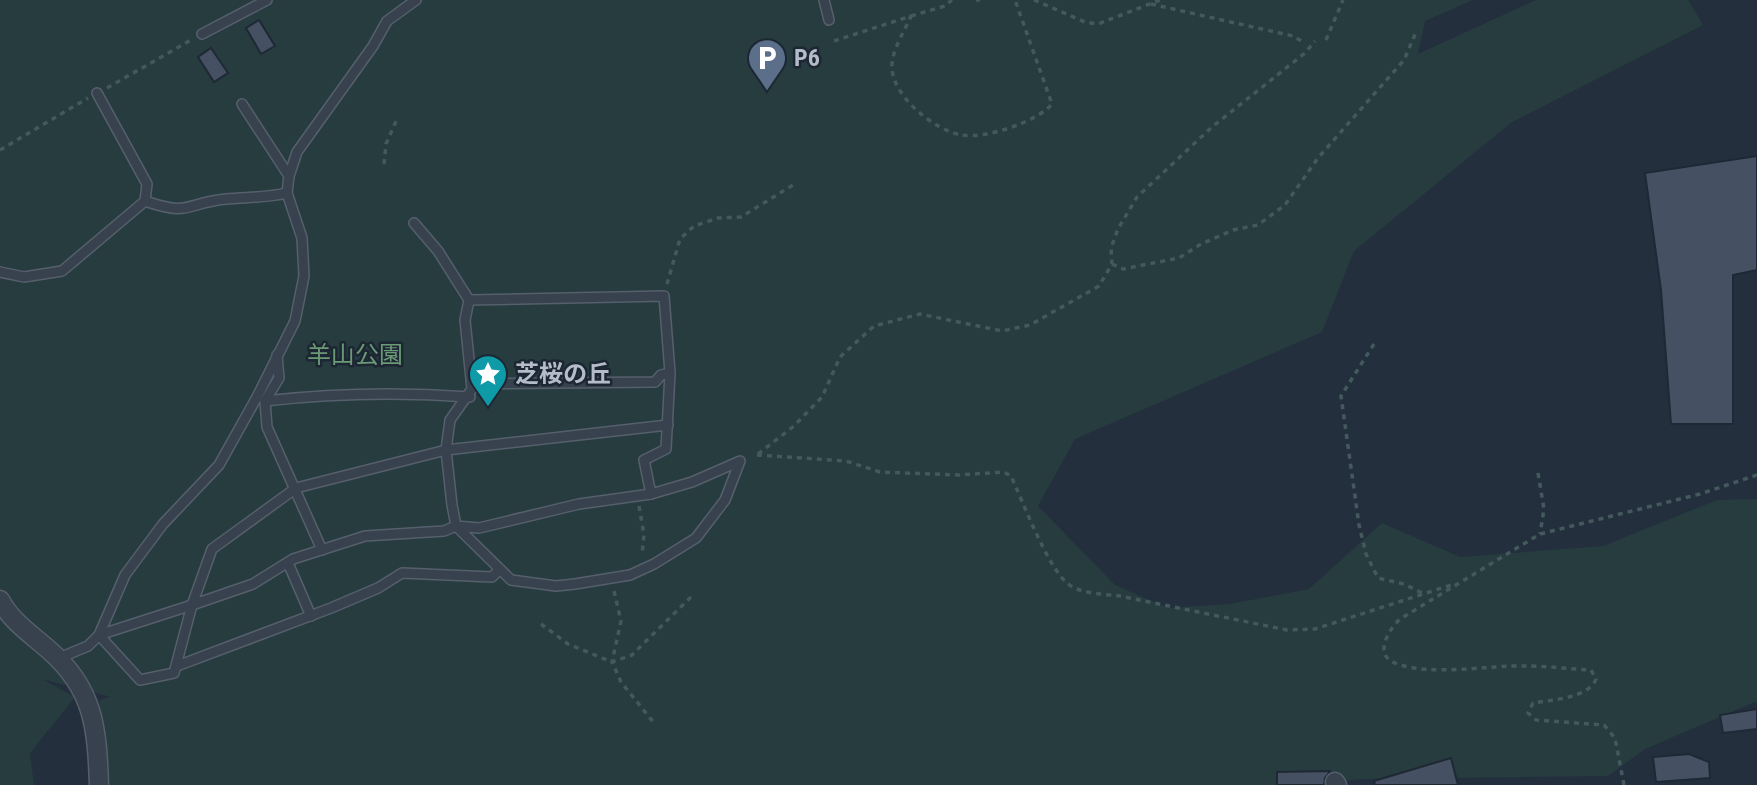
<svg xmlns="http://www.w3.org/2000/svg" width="1757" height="785" font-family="'Roboto Condensed','Noto Sans JP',sans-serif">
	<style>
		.green { fill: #263c3f }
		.building { fill: #455162; stroke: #1f2835; stroke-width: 2 }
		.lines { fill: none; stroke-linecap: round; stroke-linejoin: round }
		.service-casing { stroke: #565f6c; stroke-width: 12 }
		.minor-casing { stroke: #565f6c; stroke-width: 21 }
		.path { stroke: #44595c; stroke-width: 3.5; stroke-dasharray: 5 5; stroke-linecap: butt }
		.service { stroke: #38414e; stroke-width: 9 }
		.minor { stroke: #38414e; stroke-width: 18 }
		.labels { text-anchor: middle; stroke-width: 5; stroke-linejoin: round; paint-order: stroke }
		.poi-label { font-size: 24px; font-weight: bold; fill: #b4bcc9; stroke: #1d2633; text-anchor: start }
		.park-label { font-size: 24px; fill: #6b9a76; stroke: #1d2633 }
	</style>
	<rect width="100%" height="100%" fill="#242f3e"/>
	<path class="green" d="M0,0H1473L1425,21L1418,54L1536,0H1688L1703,25L1512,122L1354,251L1322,332L1075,439L1038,506L1115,585L1168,608L1230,604L1309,589L1382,523L1460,557L1603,546L1717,500L1757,499V701L1645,749L1608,776L1363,779L1306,785H110L99,700L111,697L42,679L75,697L30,753L34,785H0Z"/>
	<g class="building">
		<path d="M259,20L275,46L261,54L246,28Z"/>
		<path d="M211,48L228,73L214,82L198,57Z"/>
		<path d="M1757,156V270L1733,275V424H1671L1661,290L1645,173Z"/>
		<path d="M1757,709V729L1723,733L1720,715Z"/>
		<path d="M1689,754L1709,762L1710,778L1656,782L1653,757Z"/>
		<path d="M1451,758L1458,785H1375L1374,781Z"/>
		<path d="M1277,772L1330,771V772L1325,778L1324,785H1277Z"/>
	</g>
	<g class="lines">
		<defs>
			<g id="service">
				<path d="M824,0L829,20"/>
				<path d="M202,34L267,0"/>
				<path d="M242,104L289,176"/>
				<path d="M145,201C191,217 185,203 226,199C246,197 266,198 287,193"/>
				<path d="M414,223L438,251L469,300L664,296L670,373"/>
				<path d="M0,272L24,277L62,271L145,201L147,184L97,93"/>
				<path d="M277,355L279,378L265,401L267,427L322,550"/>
				<path d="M473,384L655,382L661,375L670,373L666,449L644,460L651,494"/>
				<path d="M265,401C335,393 400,392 470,397"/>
				<path d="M288,563L311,616"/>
				<path d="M192,605L253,584L293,559L365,536L444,531L456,526L479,528L579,504L651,494L692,482L740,461L725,500L696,538L654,564L630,575L575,584L556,586L511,580L456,526L452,505L446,450L450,420L472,389L465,320L469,300"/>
				<path d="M192,605L212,549L296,488L446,450L668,425"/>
				<path d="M192,605L174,673L140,680L99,635Z"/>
				<path d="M59,658L88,646L99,635L125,575L163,524L219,465L257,397L295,321L304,276L302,238L287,193L289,176L297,152L373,46L387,21L416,0"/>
				<path d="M177,666L331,608L378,588L402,573L492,577L499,570"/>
			</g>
			<g id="minor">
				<path d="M0,600C11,621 31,634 49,650C94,689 97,728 99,785"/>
				<path d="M1335,782L1337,785"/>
			</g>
		</defs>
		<use href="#service" class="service-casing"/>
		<use href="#minor" class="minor-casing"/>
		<g class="path">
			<path d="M976,0H980"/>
			<path d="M1034,0L1085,22L1098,24L1160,0"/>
			<path d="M1151,4L1293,36L1303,42"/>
			<path d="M911,16L945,6L952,0"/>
			<path d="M1326,40L1343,0"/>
			<path d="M834,41L911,16C905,30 891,52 892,67C892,96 935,131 962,135C985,139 1037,122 1052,104L1015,0"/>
			<path d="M107,88L191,40"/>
			<path d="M0,150L88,98"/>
			<path d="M384,164L386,144L397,119"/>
			<path d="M1112,264L1123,269L1179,258L1201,244L1233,230L1258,225L1285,205L1318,158L1404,60L1416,32"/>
			<path d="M667,284L680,239L694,226L718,218L741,217L793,185"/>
			<path d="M1374,344L1341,396L1359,525L1366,554L1378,578L1404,584L1422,593"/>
			<path d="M758,454L794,426L822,397L840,357L874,326L920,314L1002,331L1030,325L1099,286L1112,264L1111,248L1118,229L1137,197L1212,127L1305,53L1315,41"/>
			<path d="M757,455L846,461L880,472L959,475L1004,472L1011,476C1023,502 1047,566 1067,583C1079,594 1103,594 1120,596L1287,630L1315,629L1454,584"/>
			<path d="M1538,473L1544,509L1540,534"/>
			<path d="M639,506L644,535L642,554"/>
			<path d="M614,591L621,621L612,662L621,682L654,723"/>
			<path d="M541,624L568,644L612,662L632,655L692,596"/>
			<path d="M1624,785L1615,738L1604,725L1536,720L1528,713L1533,703C1551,700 1589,698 1596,679L1591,670C1569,669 1547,666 1525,666C1488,665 1430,677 1395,663C1373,655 1389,629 1400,619L1540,534L1700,494L1757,475"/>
		</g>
		<use href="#service" class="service"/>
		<use href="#minor" class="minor"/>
	</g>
	<defs>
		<symbol id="parking-pin" viewBox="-11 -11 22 30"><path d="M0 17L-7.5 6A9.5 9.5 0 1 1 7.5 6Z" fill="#5c6f8a" stroke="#1d2633"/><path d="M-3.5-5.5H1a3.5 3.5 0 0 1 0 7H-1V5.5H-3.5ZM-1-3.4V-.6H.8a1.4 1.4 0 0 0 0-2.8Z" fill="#fff"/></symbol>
		<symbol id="sight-pin" viewBox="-11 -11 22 30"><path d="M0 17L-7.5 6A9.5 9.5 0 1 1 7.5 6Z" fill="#0f9aa8" stroke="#1d2633"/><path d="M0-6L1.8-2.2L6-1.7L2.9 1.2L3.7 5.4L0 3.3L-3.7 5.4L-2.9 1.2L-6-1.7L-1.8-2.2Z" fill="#fff"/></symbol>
	</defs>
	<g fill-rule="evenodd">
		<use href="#parking-pin" x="745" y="36" width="44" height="60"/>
		<use href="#sight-pin" x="466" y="352" width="44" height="60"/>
	</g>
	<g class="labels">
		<g class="poi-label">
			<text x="794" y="66">P6</text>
			<text x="515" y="382">芝桜の丘</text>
		</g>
		<g class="park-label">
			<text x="355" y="363">羊山公園</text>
		</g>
	</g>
</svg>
